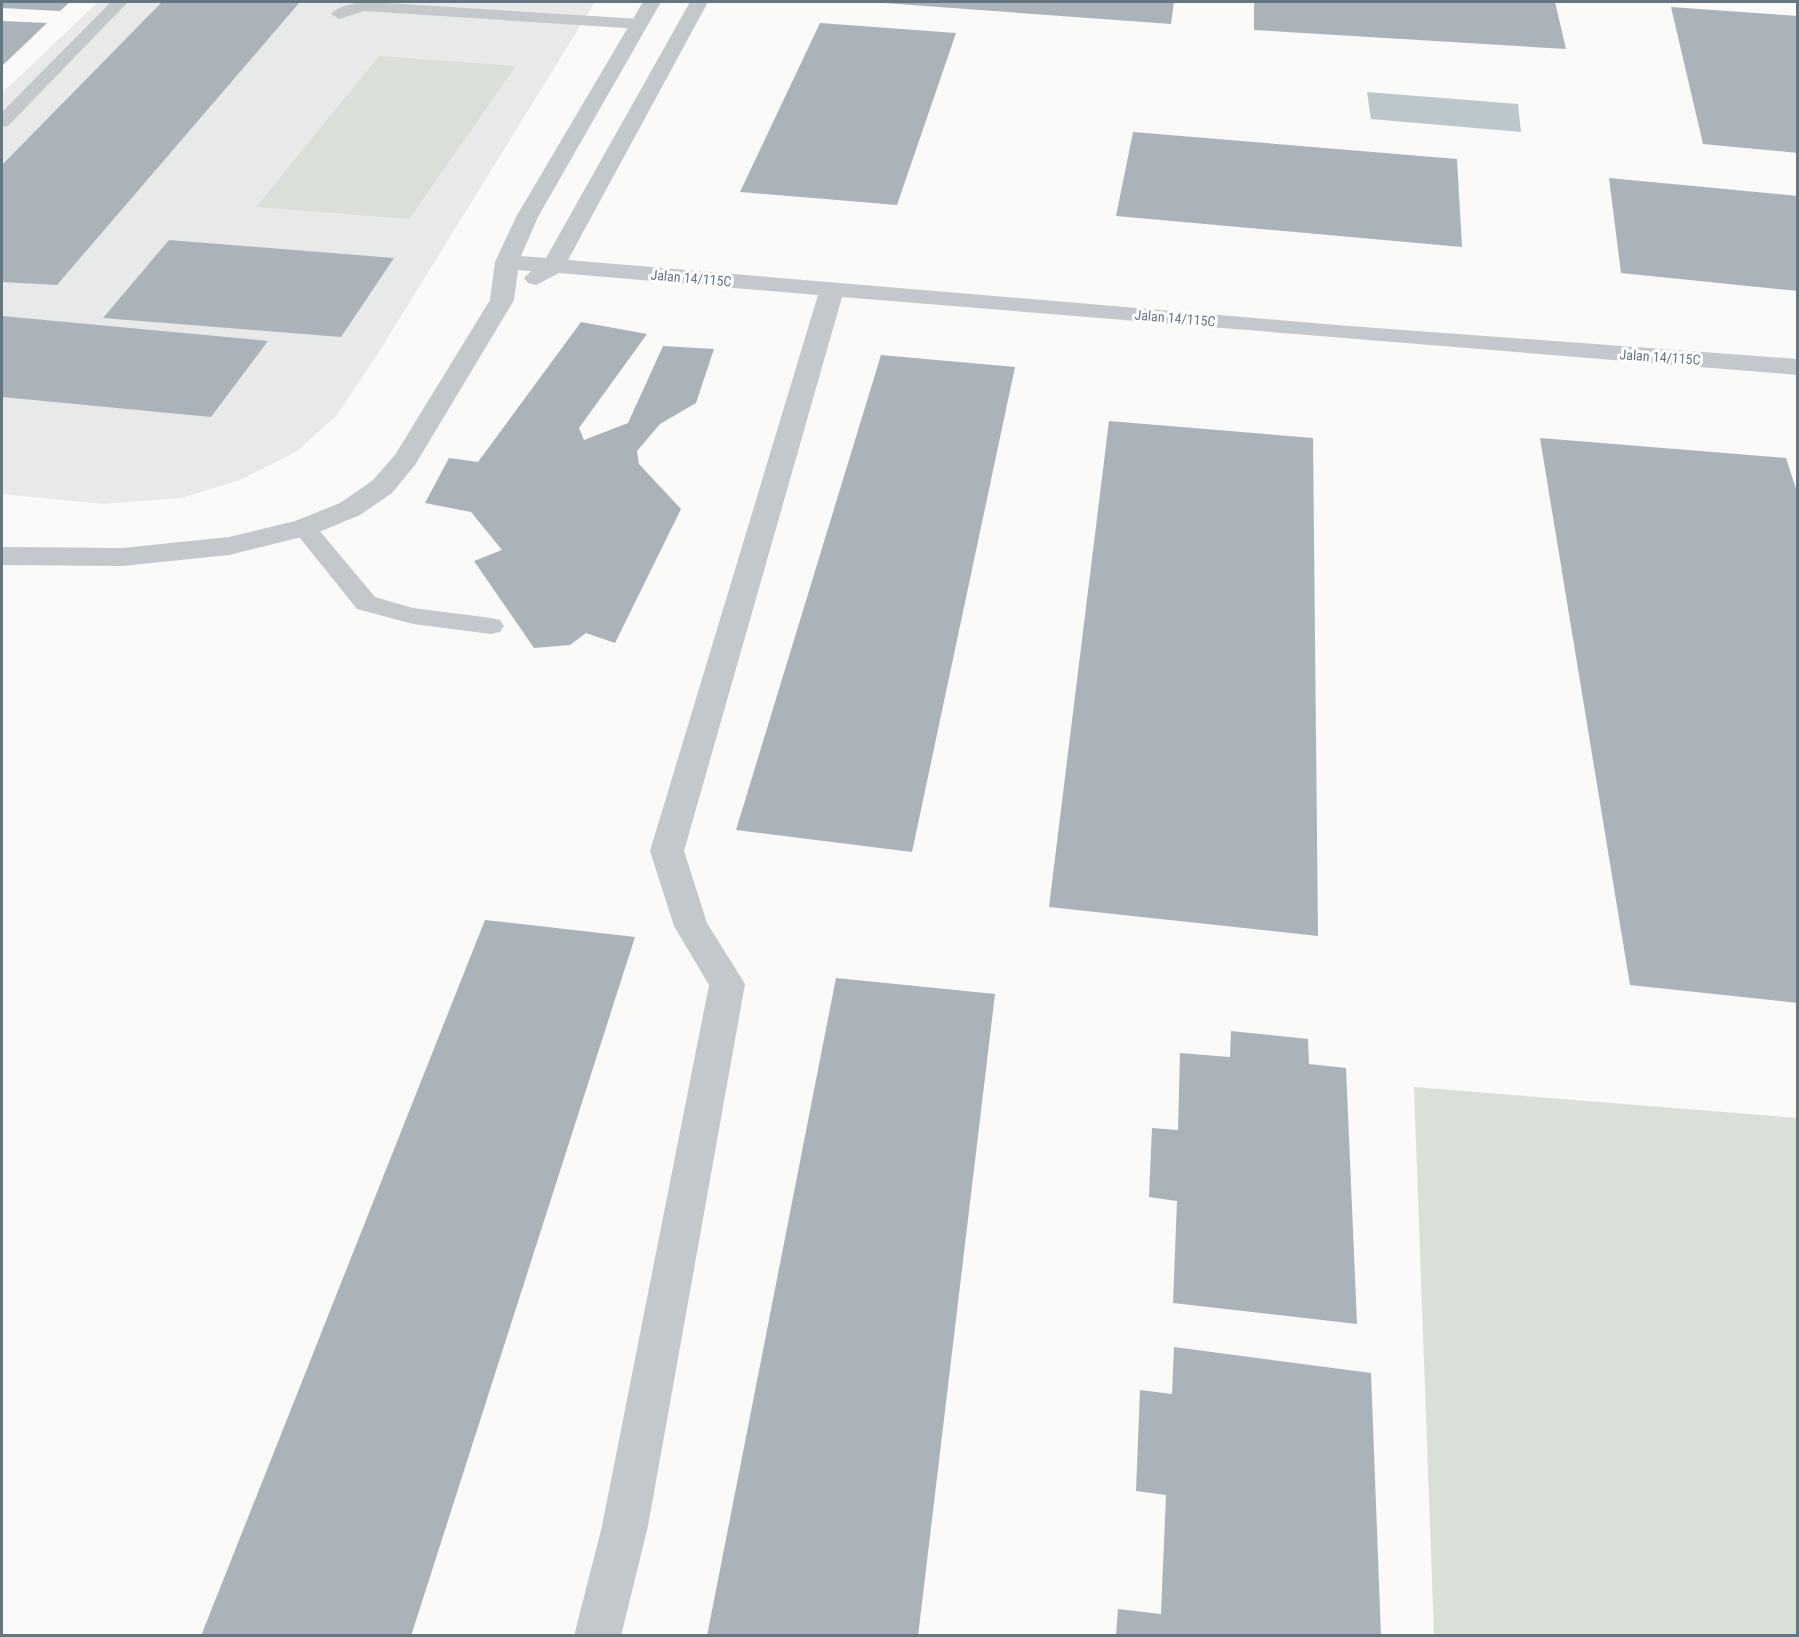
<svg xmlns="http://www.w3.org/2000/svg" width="1799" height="1637" font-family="'Roboto Condensed',sans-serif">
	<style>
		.built { fill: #e8e9e9 }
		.green { fill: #dadfd7 }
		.water { fill: #bbc7cb }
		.building { fill: #aab3b9 }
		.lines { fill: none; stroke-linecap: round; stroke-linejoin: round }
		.lane { fill: #c3c8cc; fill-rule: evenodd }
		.street { fill: #c3c8cc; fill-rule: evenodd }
		.labels { text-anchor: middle; stroke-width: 6; stroke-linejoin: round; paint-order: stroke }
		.far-street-label { font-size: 14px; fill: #657683; stroke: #fff }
	</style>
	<rect width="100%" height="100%" fill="#fafaf8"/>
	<path class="built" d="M98,2H595L377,355L337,415L297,451L240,480L181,498L103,504L2,494V93Z"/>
	<g class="green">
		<path d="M379,56L516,66L409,219L256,207Z"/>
		<path d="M1414,1087L1797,1118V1635H1434Z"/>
	</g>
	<path class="water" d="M1367,92L1518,104L1521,132L1371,119Z"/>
	<g class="building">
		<path d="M2,2H70L60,11L2,8Z"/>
		<path d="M162,2H300L57,285L2,282V165Z"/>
		<path d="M870,2H1174L1171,24Z"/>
		<path d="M1254,2H1555L1566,49L1254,30Z"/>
		<path d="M1671,7L1798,16V153L1703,144Z"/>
		<path d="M2,21L47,23L2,66Z"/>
		<path d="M820,23L956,33L897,205L740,192Z"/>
		<path d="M1133,132L1457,159L1462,247L1116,216Z"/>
		<path d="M1609,178L1798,196V291L1621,273Z"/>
		<path d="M169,240L394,258L341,337L103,318Z"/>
		<path d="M2,316L268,341L211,417L2,397Z"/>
		<path d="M581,322L647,334L579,428L584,440L628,423L663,346L714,349L696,403L660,424L637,451L639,464L681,509L615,643L586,633L570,645L534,648L474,561L502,550L471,512L425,503L449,458L478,462Z"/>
		<path d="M881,355L1015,367L912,852L736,830Z"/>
		<path d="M1109,421L1313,438L1318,936L1049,907Z"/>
		<path d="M1540,438L1786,458L1798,495V1003L1630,985Z"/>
		<path d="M485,920L635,937L411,1636H201Z"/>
		<path d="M836,978L995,994L918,1636H707Z"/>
		<path d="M1231,1031L1308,1039L1309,1064L1346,1068L1357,1324L1173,1303L1177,1201L1149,1197L1152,1128L1178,1130L1180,1053L1230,1057Z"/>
		<path d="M1174,1347L1371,1373L1381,1636H1116L1118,1609L1161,1614L1166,1495L1136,1491L1140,1390L1172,1394Z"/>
	</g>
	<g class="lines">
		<g class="lane">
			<path d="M111,2H128L8,126L2,127V112Z"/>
			<path d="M370,2L640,19L648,24L640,29L364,11L339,19L331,14C339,5 358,2 370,2Z"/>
			<path d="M304,520L313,523L375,597L413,608L491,618L500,620L504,626L500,632L491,634L413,624L357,609L292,528L295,523Z"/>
		</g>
		<path class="street" d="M643,2H661L538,217L521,256L546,258L690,2H708L568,260L1349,326L1798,359V375L842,297L684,851L707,923L745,984L648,1526L621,1636H574L602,1526L709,985L674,926L650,851L818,295L559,273L536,285L528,283L524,278L531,271L518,270L514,300L415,465L392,493L360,515L314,534L229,555L122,566L2,565V547L122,548L229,537L295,521L340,503L372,481L395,455L490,300L495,262L516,217Z"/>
	</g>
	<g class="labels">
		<g class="far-street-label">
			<text transform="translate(691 278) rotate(5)" y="5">Jalan 14/115C</text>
			<text transform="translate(1175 318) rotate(5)" y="5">Jalan 14/115C</text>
			<text transform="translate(1660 357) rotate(4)" y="5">Jalan 14/115C</text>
		</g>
	</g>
	<rect width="1799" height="1637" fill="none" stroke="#657683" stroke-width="6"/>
</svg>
